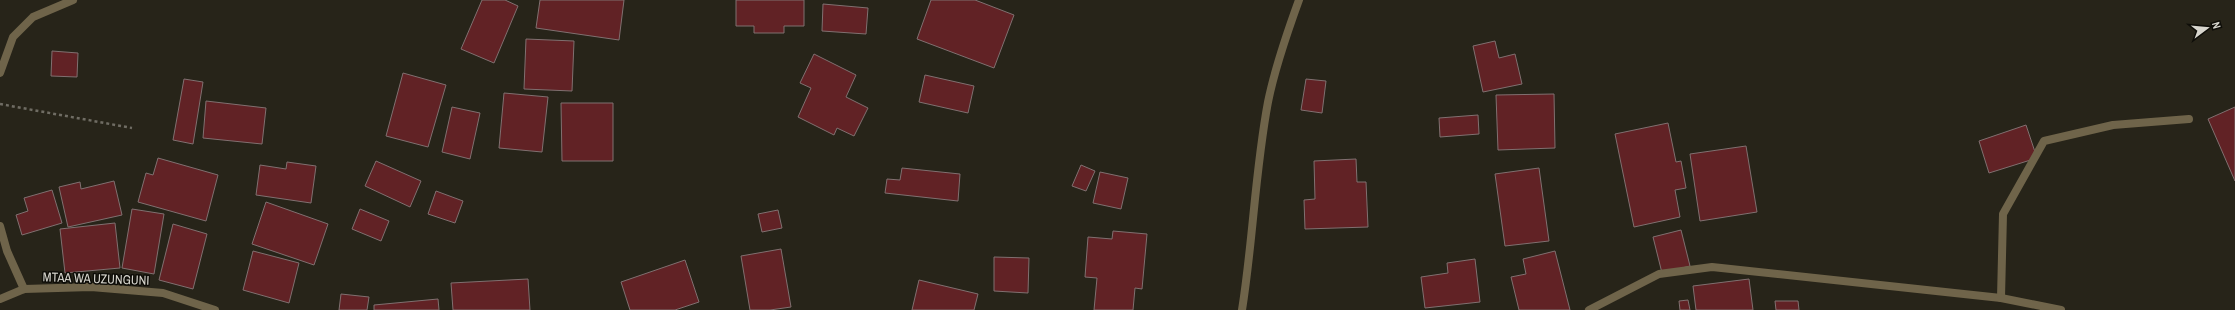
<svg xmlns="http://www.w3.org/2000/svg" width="2235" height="310" font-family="'Archivo Narrow',sans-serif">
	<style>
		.building { fill: #612225; stroke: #807070 }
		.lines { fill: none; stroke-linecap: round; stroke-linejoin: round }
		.path { stroke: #6f6c63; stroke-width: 2.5; stroke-dasharray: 3 3; stroke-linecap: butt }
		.minor { stroke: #6f644a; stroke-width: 8 }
		.labels { text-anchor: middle; stroke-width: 3; stroke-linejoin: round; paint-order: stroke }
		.street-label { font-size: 13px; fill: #d8d6ce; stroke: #0e0d08 }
	</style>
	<rect width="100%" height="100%" fill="#272419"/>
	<g class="building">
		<path d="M482,0H505L518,6L494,63L461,49Z"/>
		<path d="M540,0H624L619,40L536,28Z"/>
		<path d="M736,0H804V26H784V33H754V26H736Z"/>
		<path d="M931,0H975L1014,15L994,68L917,39Z"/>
		<path d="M823,4L868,8L866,34L822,31Z"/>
		<path d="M526,39L574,41L572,91L524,89Z"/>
		<path d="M1495,41L1499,58L1515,54L1522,84L1483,92L1473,46Z"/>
		<path d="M52,51L78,53L77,77L51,76Z"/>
		<path d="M814,54L856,75L846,97L868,108L854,136L837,128L834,135L798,117L811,88L800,83Z"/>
		<path d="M403,73L446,85L428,147L386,136Z"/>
		<path d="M925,75L974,86L968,113L919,102Z"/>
		<path d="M184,79L203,82L193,144L173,140Z"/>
		<path d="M1306,79L1326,81L1322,113L1301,110Z"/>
		<path d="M504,93L548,97L542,152L499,148Z"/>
		<path d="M1554,94L1555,148L1498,150L1496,95Z"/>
		<path d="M206,101L266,108L262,144L203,138Z"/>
		<path d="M561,103H613V161H562Z"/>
		<path d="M452,107L480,113L470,159L442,152Z"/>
		<path d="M2235,107V181L2208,119Z"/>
		<path d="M1478,115L1479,134L1440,137L1439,118Z"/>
		<path d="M1668,123L1676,162L1681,161L1686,188L1675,190L1680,217L1634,227L1615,134Z"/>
		<path d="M2026,125L2037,158L1989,173L1979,141Z"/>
		<path d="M1746,146L1757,212L1700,221L1690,154Z"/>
		<path d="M158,158L218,175L206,221L138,202L146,173L153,175Z"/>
		<path d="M1356,159L1357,182H1366L1368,227L1305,229L1304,200L1315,199L1314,161Z"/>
		<path d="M376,161L421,181L410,207L365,186Z"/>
		<path d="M287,162L316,166L311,203L256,195L260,165L286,169Z"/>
		<path d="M1081,165L1095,171L1086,191L1072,186Z"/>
		<path d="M902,168L960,174L958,201L885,193L887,179L900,180Z"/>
		<path d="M1539,168L1549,241L1505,246L1495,174Z"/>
		<path d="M1100,172L1128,178L1121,209L1093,203Z"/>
		<path d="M114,181L122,215L68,227L59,187L80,182L81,189Z"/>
		<path d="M52,190L62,223L22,235L16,215L28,211L24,198Z"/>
		<path d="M436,191L463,201L455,223L428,214Z"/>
		<path d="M266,202L328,224L314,265L252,244Z"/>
		<path d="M132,209L164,214L154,274L122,268Z"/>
		<path d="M360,209L389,221L381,241L352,229Z"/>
		<path d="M778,210L782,228L762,232L758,214Z"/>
		<path d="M115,223L120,268L65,273L60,229Z"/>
		<path d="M173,224L207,234L193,289L159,280Z"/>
		<path d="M1681,230L1690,266L1662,273L1653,237Z"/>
		<path d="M1113,231L1147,234L1142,289L1135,288L1133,310H1094L1097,278L1085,277L1088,237L1112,239Z"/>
		<path d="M781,249L791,307L770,310H750L741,256Z"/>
		<path d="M253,251L299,263L289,303L243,290Z"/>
		<path d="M1555,251L1570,310H1519L1511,277L1526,274L1523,259Z"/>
		<path d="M994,257L1029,258L1028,293L994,291Z"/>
		<path d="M1475,259L1480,302L1425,308L1421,277L1448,273L1447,263Z"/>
		<path d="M685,260L699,302L675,310H630L621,282Z"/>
		<path d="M528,279L530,310H453L451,283Z"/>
		<path d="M1749,279L1753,310H1696L1693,286Z"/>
		<path d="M919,280L978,294L974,310H912Z"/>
		<path d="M341,294L369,297L367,310H339Z"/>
		<path d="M438,299L439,310H374V305Z"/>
		<path d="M1688,300L1690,310H1680L1679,301Z"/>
		<path d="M1775,301H1798L1799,310H1776Z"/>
	</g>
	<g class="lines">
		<path class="path" d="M0,104L132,128"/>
		<g class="minor">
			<path d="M0,73L13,37L33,17L73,0"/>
			<path d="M0,226L7,251L24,289"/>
			<path d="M2001,298L2003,214L2044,141L2113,125L2189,119"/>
			<path d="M0,299L24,289L91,287L163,293L215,310"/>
			<path d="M1242,310C1253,241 1255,171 1268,102C1275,67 1287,33 1299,0"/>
			<path d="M1589,310L1659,274L1712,267L2001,298L2061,310"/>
		</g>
	</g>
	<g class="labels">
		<g class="street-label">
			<text transform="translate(96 278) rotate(2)" y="5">MTAA WA UZUNGUNI</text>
		</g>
	</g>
	<g transform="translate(2207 28) rotate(74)" stroke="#0e0d08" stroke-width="3" paint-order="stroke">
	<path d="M0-3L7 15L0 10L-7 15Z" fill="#d8d6ce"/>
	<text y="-6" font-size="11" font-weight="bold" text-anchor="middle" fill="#d8d6ce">N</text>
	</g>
</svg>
